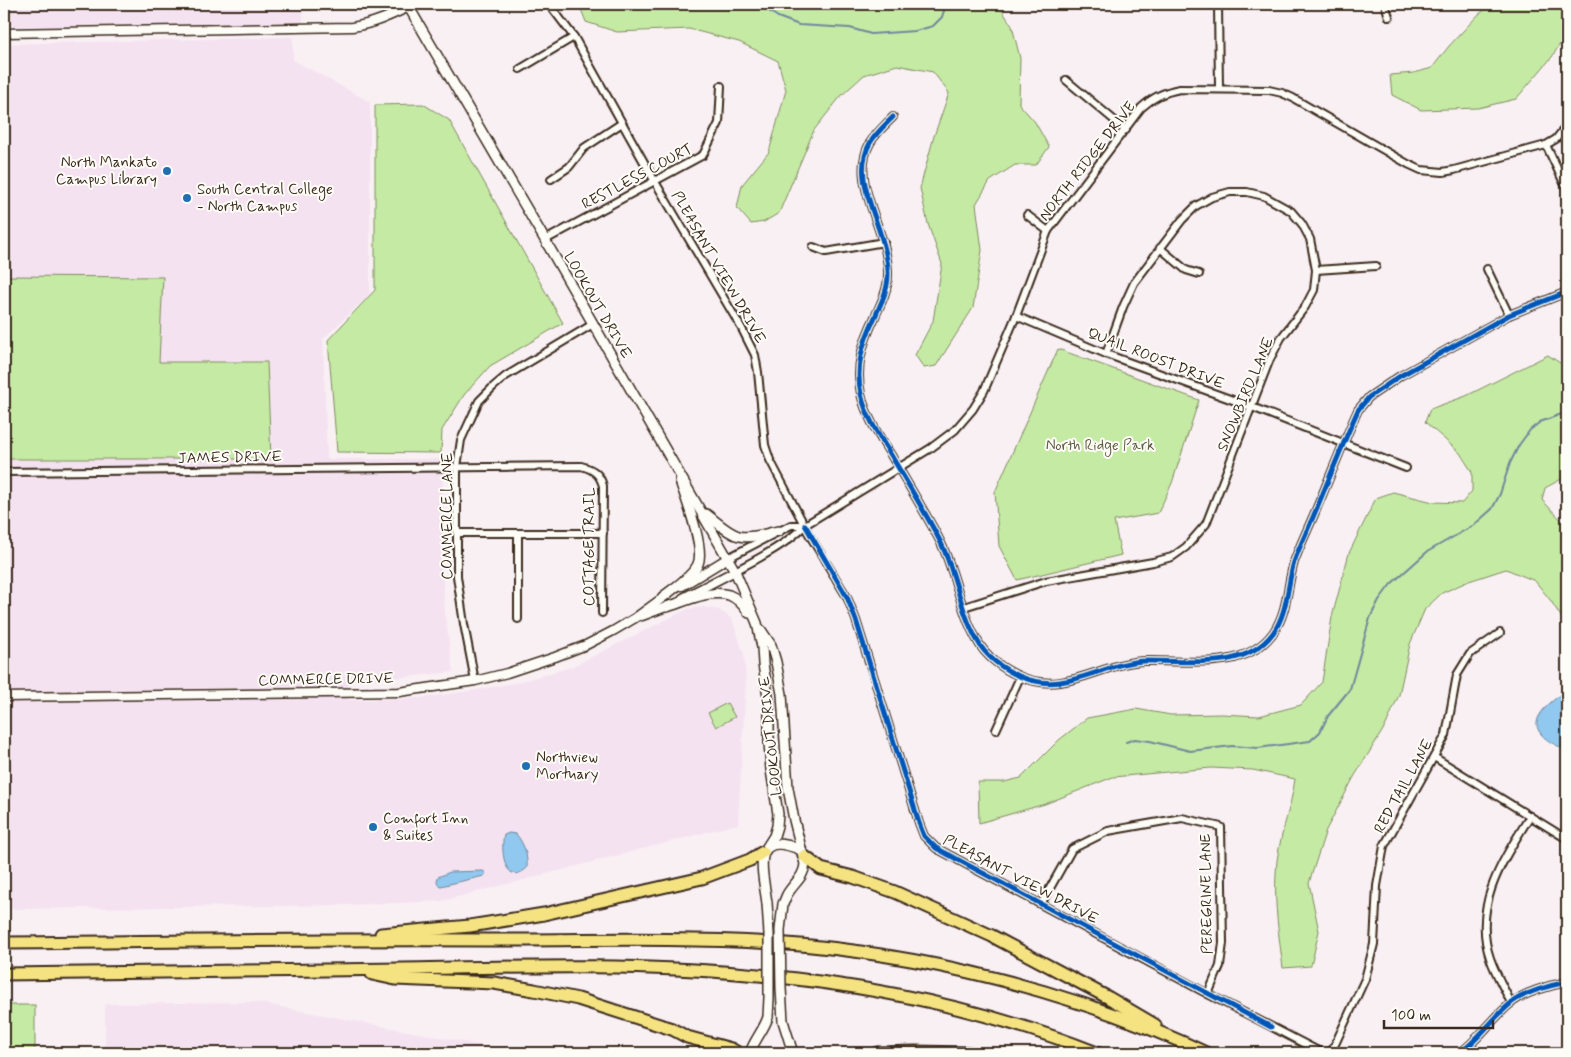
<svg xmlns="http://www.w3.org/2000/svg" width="1571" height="1057" font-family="Mynerve,sans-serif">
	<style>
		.built { fill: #f4e2f0 }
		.green { fill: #c5eaa4; stroke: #808a61 }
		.water { fill: #91c8ef; stroke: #6f899b }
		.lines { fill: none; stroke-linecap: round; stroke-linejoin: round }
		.stream { stroke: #6f899b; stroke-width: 2 }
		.minor-casing { stroke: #3b2a1e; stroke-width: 10 }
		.tertiary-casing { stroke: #3b2a1e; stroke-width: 11 }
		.secondary-casing { stroke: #3b2a1e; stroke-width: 12 }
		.motorway-casing { stroke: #3b2a1e; stroke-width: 15 }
		.minor { stroke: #fdfcf7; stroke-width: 6 }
		.tertiary { stroke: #fdfcf7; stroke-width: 8 }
		.secondary { stroke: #fdfcf7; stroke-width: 9 }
		.motorway { stroke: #f5e382; stroke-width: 11 }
		.secondary-bridge-casing { stroke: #3b2a1e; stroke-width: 12; stroke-linecap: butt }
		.secondary-bridge { stroke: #fdfcf7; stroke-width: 9 }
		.cycleway-casing { stroke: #fdfcf7; stroke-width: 8 }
		.cycleway { stroke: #0057b8; stroke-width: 5 }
		.poi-dot { fill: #1f6fb2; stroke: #fdfcf7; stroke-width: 2 }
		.labels { text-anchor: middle; stroke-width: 4; stroke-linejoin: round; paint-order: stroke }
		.street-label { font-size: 15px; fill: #3b2a1e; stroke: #fdfcf7 }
		.poi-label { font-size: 15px; fill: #3b2a1e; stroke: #fdfcf7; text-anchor: start }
		.park-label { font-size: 15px; fill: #5e5a40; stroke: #fdfcf7 }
	</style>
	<rect width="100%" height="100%" fill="#f9f0f4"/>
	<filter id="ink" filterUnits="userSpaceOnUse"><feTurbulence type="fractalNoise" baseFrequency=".02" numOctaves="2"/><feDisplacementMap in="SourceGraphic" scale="10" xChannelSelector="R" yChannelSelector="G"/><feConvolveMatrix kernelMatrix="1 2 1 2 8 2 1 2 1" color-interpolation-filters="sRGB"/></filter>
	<g filter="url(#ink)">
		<g class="built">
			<path d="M4,4H303V23L4,27Z"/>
			<path d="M293,37V60L370,102V294L323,339L327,459H443L442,562L445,614L453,672L395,678L348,681V700L421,698L477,690L519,682L571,667L688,609L704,607L719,610L732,619L744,654L746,680L738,824L442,901L349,905L4,909V44Z"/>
			<path d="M254,1002L460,1041L516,1053H105V1004Z"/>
		</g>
		<g class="green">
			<path d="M579,4H855L870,7L903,8L905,4H998L1012,26L1020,58L1019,104L1035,122L1049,147L1036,165H1015L990,181L976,204L982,250L973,308L936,366L924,368L915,355L933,321L942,264L928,224L920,188L934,136L949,93L933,72L897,65L864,75L841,96L814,130L779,213L764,222L751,224L737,208L742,185L769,152L786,90L778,61L739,42L689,29L617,32L586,22Z"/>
			<path d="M1493,4H1567V43L1560,44L1552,57L1516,99L1478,108L1421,110L1392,95L1390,75L1414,73L1432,68L1449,46L1479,14Z"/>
			<path d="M423,104L449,120L563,323L490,366L464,395L442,430L441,453L337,452L328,340L375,290V105Z"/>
			<path d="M4,276L163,277L159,362H267L271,459H4Z"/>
			<path d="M1058,349L1199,400L1172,483L1158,513L1114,521L1121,555L1017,580L999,546L995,492Z"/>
			<path d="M1548,355L1560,363L1567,361V476L1545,488L1542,500L1567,526V626L1551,601L1535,581L1506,569L1469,581L1442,593L1425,609L1410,644L1399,695L1386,725L1354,777L1326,830L1309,883L1319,931L1311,966L1283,968C1279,937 1274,904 1276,873C1277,841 1291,810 1295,779L1253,770L1211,768L1113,777L1045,804L979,823L978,782H1004L1021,778L1059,740L1087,718L1136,709L1171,715L1222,714L1259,716L1301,705L1322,682L1332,617L1349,553L1376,498L1393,492L1433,502L1462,503L1472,491V472L1460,453L1425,422L1430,409L1466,396Z"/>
			<path d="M727,703L735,717L716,727L708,713Z"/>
			<rect x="4" y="1005" width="31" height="48"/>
		</g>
		<g class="water">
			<path d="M1567,689V751C1559,746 1547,742 1541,734C1526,717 1556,699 1567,689Z"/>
			<path d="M509,833L516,834C524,843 528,856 527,868C505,888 500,850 504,835Z"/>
			<path d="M483,871L486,873L484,876L441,886L438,885L437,881L438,877L450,872Z"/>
		</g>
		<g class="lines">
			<g class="stream">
				<path d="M758,4L778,17L799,25L850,28L871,34L915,31L933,26L942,17L946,4"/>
				<path d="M1126,742L1135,739L1150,741L1190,751L1232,746L1258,748L1310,741L1320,732L1328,716L1350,689L1370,618L1379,600L1391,584L1427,552L1474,525L1492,509L1500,494L1510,463L1519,445L1530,430L1540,422L1567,412"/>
			</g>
			<defs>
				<g id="minor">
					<path d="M549,4L574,37L654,180L742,329L755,355L758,372L765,445L770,460L809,534L847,597L856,620L919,823L924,836L936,848L1208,994L1322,1053"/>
					<path d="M1218,4L1219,89"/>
					<path d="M1385,4L1389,17"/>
					<path d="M520,69L574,37"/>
					<path d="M1066,80L1126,130"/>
					<path d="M893,117C885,125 876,133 870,143C846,186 896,237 887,285C885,297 879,307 875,317C863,342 855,366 861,394C866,416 879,436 891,455C907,483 924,510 939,539C956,571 959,609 977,640C985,656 1003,669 1019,676C1066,697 1101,662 1146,661C1189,660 1244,672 1273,633C1288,612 1287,586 1294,562C1300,545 1309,527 1316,510C1330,477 1343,443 1358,410L1369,397L1400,376L1509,315L1567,292"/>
					<path d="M1546,145L1564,183"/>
					<path d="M551,179L569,167L584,148L622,123"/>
					<path d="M1027,215L1048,231"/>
					<path d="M545,240L703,155L719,123L721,86"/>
					<path d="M813,247L826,252L884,242"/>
					<path d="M1160,248L1186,270L1199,274"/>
					<path d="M1487,269L1509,315"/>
					<path d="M1316,270L1376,266"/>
					<path d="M1016,316L1106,354L1252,407L1406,468"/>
					<path d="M4,472L581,466C593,469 600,474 603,486L602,613"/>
					<path d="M457,533H603"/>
					<path d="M728,558L791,525H805"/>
					<path d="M735,571C759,558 786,545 805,525L931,448L955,430L973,409L984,391L1016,316L1048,231L1141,108C1153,97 1164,92 1180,89L1269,90L1282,93L1293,98L1408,164L1421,170L1443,172L1454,170L1546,145L1556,139L1567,125"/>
					<path d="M964,607L1046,581L1153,562L1172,557L1186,547L1206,524L1270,359L1281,338L1305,307L1314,290L1316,270L1310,239L1302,224L1291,211L1264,196L1247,192H1230L1212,197L1196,206L1182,220L1134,283L1123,307L1106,354"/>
					<path d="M518,619V534"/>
					<path d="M475,681L464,624L457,576V467L461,440L479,401L493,387L506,376L593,324"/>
					<path d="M996,730L1020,677"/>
					<path d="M1434,757L1567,839"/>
					<path d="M1041,904L1072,849L1108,831L1182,818L1221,827L1223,943L1220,966L1208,994"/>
					<path d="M1511,1003C1504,988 1495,973 1490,958C1472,905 1503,860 1530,816"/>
					<path d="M1331,1053L1365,979L1374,944L1377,886L1384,846L1446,735L1457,675L1470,654L1500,633"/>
					<path d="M1460,1053C1479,1039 1492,1019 1510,1004C1522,993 1551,985 1567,982"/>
				</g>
				<g id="tertiary">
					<path d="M4,33L352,27C373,24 390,16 409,7"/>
					<path d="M682,586L728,558"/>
					<path d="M683,598L735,571"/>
					<path d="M642,616L671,605"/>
					<path d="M4,697L399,692L475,681L507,673L555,657L586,645L613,631L635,618L668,594"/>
				</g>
				<g id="secondary">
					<path d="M407,4L545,240L735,571L757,623L762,647L763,664L769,703V742L771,770L778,814L777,826L774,836L767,847"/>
					<path d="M706,514C716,521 727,533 739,536C751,539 767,533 779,531"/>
					<path d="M664,596C674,588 693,576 698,564C705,548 686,499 680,481"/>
					<path d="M667,607C686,601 710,589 729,595C737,598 744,606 749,613"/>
					<path d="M761,630L771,645L776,662L782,694L788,788L794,820L805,864C804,877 795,882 788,893C786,896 785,900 783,904"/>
					<path d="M767,903C763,872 749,828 801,850"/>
					<path d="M783,1021L793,1053"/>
					<path d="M750,1053C754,1040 764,1030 768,1017"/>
				</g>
				<g id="motorway">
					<path d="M804,856L821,869L853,877L895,892L992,936L1109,998L1155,1025"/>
					<path d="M381,934L470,926L544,914L702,878L750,860L763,852"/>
					<path d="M4,943C165,941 326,939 487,940C583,940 680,937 775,943C921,953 1074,991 1206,1053"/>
					<path d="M4,974C137,972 270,971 403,969C517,967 633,963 747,974C866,984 986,1009 1097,1053"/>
					<path d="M372,974L395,979L494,983L534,990L578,999L672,1029L687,1037L731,1049L738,1053"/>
					<path d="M877,1053L915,1052L969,1053"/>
				</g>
			</defs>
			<use href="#minor" class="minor-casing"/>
			<use href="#tertiary" class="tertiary-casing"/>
			<use href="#secondary" class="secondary-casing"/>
			<use href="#motorway" class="motorway-casing"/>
			<use href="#minor" class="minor"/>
			<use href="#tertiary" class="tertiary"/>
			<use href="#secondary" class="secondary"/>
			<use href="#motorway" class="motorway"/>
			<defs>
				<g id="secondary-bridge">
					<path d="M767,903L769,934V998L768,1017"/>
					<path d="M783,904L780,930L781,988L783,1021"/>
				</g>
			</defs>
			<use href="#secondary-bridge" class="secondary-bridge-casing"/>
			<use href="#secondary-bridge" class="secondary-bridge"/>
			<defs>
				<g id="cycleway">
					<path d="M893,117C885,125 876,133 870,143C846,186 896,237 887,285C885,297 879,307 875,317C863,342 855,366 861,394C866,416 879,436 891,455C907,483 924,510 939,539C956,571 959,609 977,640C985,656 1003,669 1019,676C1066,697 1101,662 1146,661C1189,660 1244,672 1273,633C1288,612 1287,586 1294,562C1300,545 1309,527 1316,510C1330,477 1343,443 1358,410L1369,397L1400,376L1509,315L1567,292"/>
					<path d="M805,525L847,597L856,620L919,823L924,836L936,848L1271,1027"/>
					<path d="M1460,1053C1479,1039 1492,1019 1510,1004C1522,993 1551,985 1567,982"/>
				</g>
			</defs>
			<use href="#cycleway" class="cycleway-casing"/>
			<use href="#cycleway" class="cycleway"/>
		</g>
	</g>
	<g class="poi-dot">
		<circle cx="167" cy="171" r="5"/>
		<circle cx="187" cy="198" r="5"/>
		<circle cx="526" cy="766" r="5"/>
		<circle cx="373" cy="827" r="5"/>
	</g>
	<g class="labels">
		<g class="street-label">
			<text transform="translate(1087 161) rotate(-52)" y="5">NORTH RIDGE DRIVE</text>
			<text transform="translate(637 176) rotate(-28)" y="5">RESTLESS COURT</text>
			<text transform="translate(719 267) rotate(60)" y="5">PLEASANT VIEW DRIVE</text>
			<text transform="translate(598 305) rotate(60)" y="5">LOOKOUT DRIVE</text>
			<text transform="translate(1156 358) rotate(21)" y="5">QUAIL ROOST DRIVE</text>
			<text transform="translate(1245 394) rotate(-67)" y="5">SNOWBIRD LANE</text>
			<text transform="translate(230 457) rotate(-1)" y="5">JAMES DRIVE</text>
			<text transform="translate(447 516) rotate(-90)" y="5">COMMERCE LANE</text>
			<text transform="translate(589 547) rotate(-90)" y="5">COTTAGE TRAIL</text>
			<text transform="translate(326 679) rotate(-1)" y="5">COMMERCE DRIVE</text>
			<text transform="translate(770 736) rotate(-96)" y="5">LOOKOUT DRIVE</text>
			<text transform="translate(1403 786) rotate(-61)" y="5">RED TAIL LANE</text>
			<text transform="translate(1021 879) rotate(28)" y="5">PLEASANT VIEW DRIVE</text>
			<text transform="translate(1206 894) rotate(-91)" y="5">PEREGRINE LANE</text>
		</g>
		<g class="poi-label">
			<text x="157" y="167" text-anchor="end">North Mankato<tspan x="157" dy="17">Campus Library</tspan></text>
			<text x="197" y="194">South Central College<tspan x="197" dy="17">- North Campus</tspan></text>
			<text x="536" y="762">Northview<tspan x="536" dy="17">Mortuary</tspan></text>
			<text x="383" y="823">Comfort Inn<tspan x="383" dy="17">&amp; Suites</tspan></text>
		</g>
		<g class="park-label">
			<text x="1100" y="450">North Ridge Park</text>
		</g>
	</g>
	<rect width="1571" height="1057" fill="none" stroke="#fdfcf7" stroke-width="20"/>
	<rect x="10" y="10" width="1551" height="1037" fill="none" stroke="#3b2a1e" stroke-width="2" filter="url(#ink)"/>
	<path d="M1384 1020v8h109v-8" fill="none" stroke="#3b2a1e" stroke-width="2.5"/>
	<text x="1391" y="1020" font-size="15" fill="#3b2a1e" stroke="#fdfcf7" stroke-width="4" paint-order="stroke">100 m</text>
</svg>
